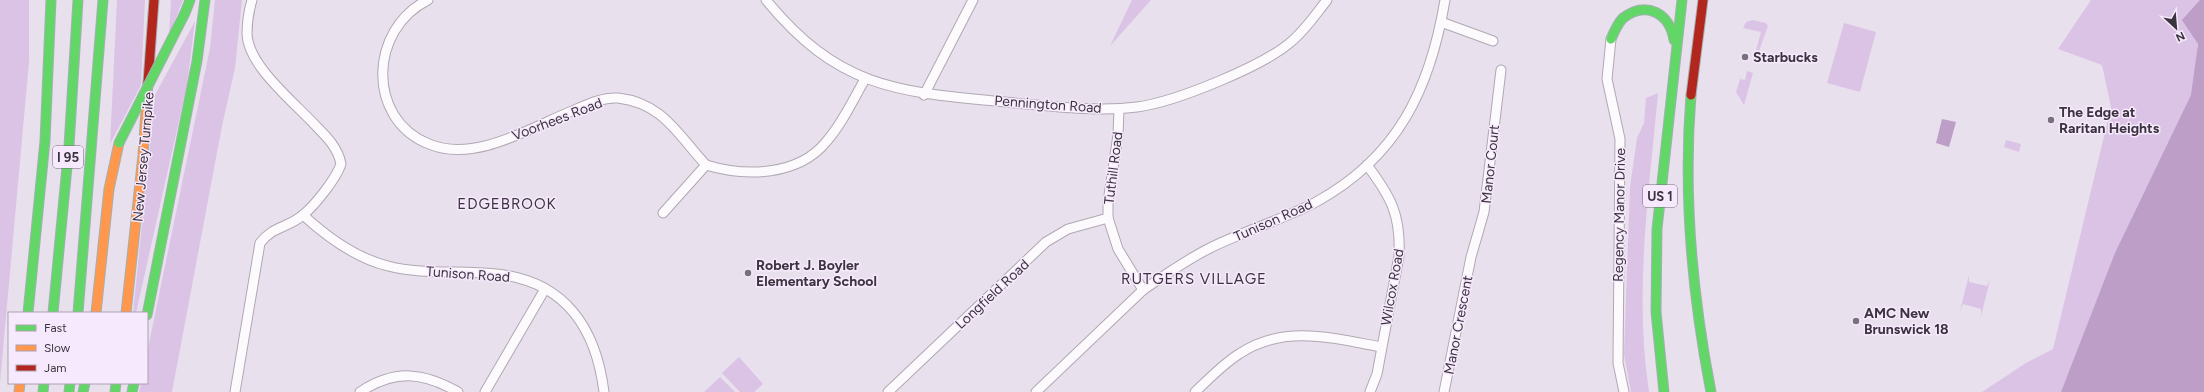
<svg xmlns="http://www.w3.org/2000/svg" width="2204" height="392" font-family="Figtree,sans-serif">
	<style>
		.green { fill: #dbc3e6 }
		.water { fill: #bc9ec7 }
		.lines { fill: none; stroke-linecap: round; stroke-linejoin: round }
		.street-casing { stroke: #b0a8b3; stroke-width: 11 }
		.fast-casing { stroke: #a3b1b2; stroke-width: 11 }
		.slow-casing { stroke: #a3b1b2; stroke-width: 11 }
		.jam-casing { stroke: #a3b1b2; stroke-width: 11 }
		.street { stroke: #fcfafc; stroke-width: 9 }
		.fast { stroke: #63d668; stroke-width: 9 }
		.slow { stroke: #ff974d; stroke-width: 9 }
		.jam { stroke: #b3261e; stroke-width: 9 }
		.fast-bridge-casing { stroke: #a3b1b2; stroke-width: 11; stroke-linecap: butt }
		.fast-bridge { stroke: #63d668; stroke-width: 9 }
		.poi-dot { fill: #78707b; stroke: #f7e9fd; stroke-width: 1.5 }
		.labels { text-anchor: middle; stroke-width: 3; stroke-linejoin: round; paint-order: stroke }
		.shield { fill: #f7e9fd; stroke: #736a77; stroke-width: 1 }
		.shield-label { font-size: 13px; font-weight: bold; fill: #3b343e }
		.poi-label { font-size: 14px; font-weight: bold; fill: #3b343e; stroke: #f7e9fd; text-anchor: start }
		.street-label { font-size: 14px; fill: #3b343e; stroke: #f7e9fd }
		.neighbourhood-label { font-size: 15px; letter-spacing: 1px; fill: #3b343e; stroke: #f7e9fd }
	</style>
	<rect width="100%" height="100%" fill="#e9e0ed"/>
	<g class="green">
		<path d="M0,0H29V62L0,383Z"/>
		<path d="M117,0H145L141,85L110,144Z"/>
		<path d="M171,0H183L169,35Z"/>
		<path d="M215,0H242L235,68L222,126L172,392H139L141,383H147V353L210,48Z"/>
		<path d="M1132,0H1151L1110,46Z"/>
		<path d="M2091,0H2204L2199,29L2191,114L2091,392H1982L2026,363L2053,349L2111,107L2102,65L2058,49Z"/>
		<path d="M1752,20L1766,23L1768,26L1759,51L1756,50L1761,32L1743,28L1746,22Z"/>
		<path d="M195,21L187,85L136,313H133L155,95Z"/>
		<path d="M1844,23L1876,32L1860,92L1827,83Z"/>
		<path d="M1747,71L1753,73L1744,105L1736,92L1740,79L1745,80Z"/>
		<path d="M1658,93C1649,192 1634,293 1649,392H1631L1624,354L1630,187L1637,138L1644,123L1646,98Z"/>
		<path d="M2006,140L2021,144L2019,152L2004,147Z"/>
		<path d="M1969,275V282L1987,286L1990,280L1981,316V309L1963,304L1960,311Z"/>
		<path d="M739,357L763,384L754,392H740L722,373Z"/>
		<path d="M720,377L735,392H704Z"/>
	</g>
	<g class="water">
		<path d="M2200,0H2204V392H2061L2115,253L2191,95L2198,44L2182,20Z"/>
		<path d="M1942,119L1956,122L1949,147L1936,143Z"/>
	</g>
	<g class="lines">
		<defs>
			<g id="street">
				<path d="M428,0C369,29 366,119 429,144C474,163 530,128 572,111C586,105 602,97 618,98C663,103 678,135 706,165C746,177 798,176 826,142C842,124 853,100 865,79"/>
				<path d="M766,0C839,89 898,92 1005,102C1046,106 1097,112 1137,107C1175,102 1264,66 1292,41C1306,29 1316,14 1327,0"/>
				<path d="M1441,22L1493,41"/>
				<path d="M1611,39L1607,79L1620,139L1618,363L1624,392"/>
				<path d="M924,95L973,0"/>
				<path d="M1119,109L1118,135L1108,202V218L1118,249L1143,290"/>
				<path d="M1367,165C1391,197 1401,215 1399,256L1377,374L1370,392"/>
				<path d="M663,213L706,165"/>
				<path d="M303,215C327,237 355,258 388,266C423,275 460,270 496,274C565,281 596,328 604,392"/>
				<path d="M235,392L260,243C273,226 288,228 303,215C315,205 336,179 341,164C338,148 327,137 316,126C295,103 248,66 247,34C247,23 249,10 252,0"/>
				<path d="M360,392C395,369 423,372 458,392"/>
				<path d="M485,392L545,289"/>
				<path d="M888,392L1046,242L1068,229L1108,218"/>
				<path d="M1036,392L1143,290C1165,275 1186,260 1210,248C1244,231 1282,220 1316,202C1398,157 1430,89 1445,0"/>
				<path d="M1195,392C1209,379 1223,364 1239,354C1283,324 1333,338 1381,347"/>
				<path d="M1444,392L1471,257L1484,212L1501,70"/>
			</g>
			<g id="fast">
				<path d="M185,13L190,0"/>
				<path d="M1611,39C1614,32 1618,23 1623,18C1647,0 1670,14 1674,40"/>
				<path d="M1691,95C1683,195 1692,294 1711,392"/>
				<path d="M28,313L45,141L51,0"/>
				<path d="M53,313L69,146L78,0"/>
				<path d="M78,313L103,0"/>
				<path d="M147,315L197,61L205,0"/>
				<path d="M43,392L44,383"/>
				<path d="M69,392L70,383"/>
				<path d="M83,392L85,383"/>
				<path d="M115,392L116,383"/>
				<path d="M132,392L134,383"/>
				<path d="M1664,392L1656,312L1657,229L1682,0"/>
			</g>
			<g id="slow">
				<path d="M96,313L109,189L119,143"/>
				<path d="M126,313L143,155L148,82"/>
				<path d="M19,392L20,383"/>
			</g>
			<g id="jam">
				<path d="M148,82L154,0"/>
				<path d="M1691,95L1703,0"/>
			</g>
		</defs>
		<use href="#street" class="street-casing"/>
		<use href="#fast" class="fast-casing"/>
		<use href="#slow" class="slow-casing"/>
		<use href="#jam" class="jam-casing"/>
		<use href="#street" class="street"/>
		<use href="#fast" class="fast"/>
		<use href="#slow" class="slow"/>
		<use href="#jam" class="jam"/>
		<defs>
			<path id="fast-bridge" d="M119,143L185,13"/>
		</defs>
		<use href="#fast-bridge" class="fast-bridge-casing"/>
		<use href="#fast-bridge" class="fast-bridge"/>
	</g>
	<g class="poi-dot">
		<circle cx="1745" cy="57" r="4"/>
		<circle cx="2051" cy="120" r="4"/>
		<circle cx="748" cy="273" r="4"/>
		<circle cx="1856" cy="321" r="4"/>
	</g>
	<g class="labels">
		<g class="shield">
			<rect x="53" y="146" width="30" height="22" rx="3"/>
			<rect x="1643" y="185" width="34" height="22" rx="3"/>
		</g>
		<g class="shield-label">
			<text x="68" y="162">I 95</text>
			<text x="1660" y="201">US 1</text>
		</g>
		<g class="poi-label">
			<text x="1753" y="62">Starbucks</text>
			<text x="2059" y="117">The Edge at<tspan x="2059" dy="16">Raritan Heights</tspan></text>
			<text x="756" y="270">Robert J. Boyler<tspan x="756" dy="16">Elementary School</tspan></text>
			<text x="1864" y="318">AMC New<tspan x="1864" dy="16">Brunswick 18</tspan></text>
		</g>
		<g class="street-label">
			<text transform="translate(1048 104) rotate(4)" y="5">Pennington Road</text>
			<text transform="translate(557 119) rotate(-21)" y="5">Voorhees Road</text>
			<text transform="translate(143 157) rotate(-85)" y="5">New Jersey Turnpike</text>
			<text transform="translate(1490 164) rotate(-84)" y="5">Manor Court</text>
			<text transform="translate(1113 168) rotate(-83)" y="5">Tuthill Road</text>
			<text transform="translate(1619 215) rotate(-89)" y="5">Regency Manor Drive</text>
			<text transform="translate(1273 220) rotate(-24)" y="5">Tunison Road</text>
			<text transform="translate(468 274) rotate(4)" y="5">Tunison Road</text>
			<text transform="translate(1392 287) rotate(-80)" y="5">Wilcox Road</text>
			<text transform="translate(992 294) rotate(-43)" y="5">Longfield Road</text>
			<text transform="translate(1458 325) rotate(-79)" y="5">Manor Crescent</text>
		</g>
		<g class="neighbourhood-label">
			<text x="507" y="209">EDGEBROOK</text>
			<text x="1194" y="284">RUTGERS VILLAGE</text>
		</g>
	</g>
	<rect x="8" y="312" width="140" height="72" fill="#f7e9fd" stroke="#aca1b1"/>
	<rect x="16" y="325" width="20" height="6" fill="#63d668" stroke="#aca1b1"/>
	<text x="44" y="332" font-size="12" fill="#3b343e">Fast</text>
	<rect x="16" y="345" width="20" height="6" fill="#ff974d" stroke="#aca1b1"/>
	<text x="44" y="352" font-size="12" fill="#3b343e">Slow</text>
	<rect x="16" y="365" width="20" height="6" fill="#b3261e" stroke="#aca1b1"/>
	<text x="44" y="372" font-size="12" fill="#3b343e">Jam</text>
	<g transform="translate(2176 28) rotate(154)" stroke="#f7e9fd" stroke-width="3" paint-order="stroke">
	<path d="M0-3L7 15L0 10L-7 15Z" fill="#3b343e"/>
	<text y="-6" font-size="11" font-weight="bold" text-anchor="middle" fill="#3b343e">N</text>
	</g>
</svg>
